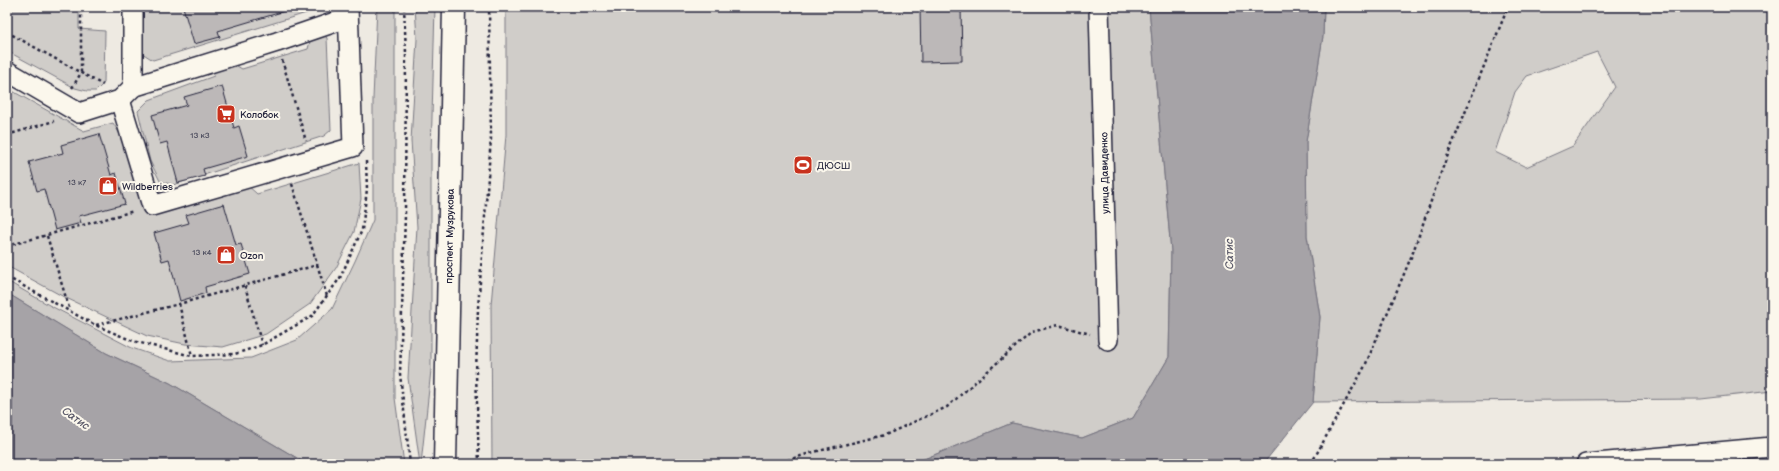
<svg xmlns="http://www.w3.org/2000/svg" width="1779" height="471" font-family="'Balsamiq Sans',sans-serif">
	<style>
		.green { fill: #d0cdc9; stroke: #797882; fill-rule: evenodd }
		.water { fill: #a6a3a7; stroke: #716f7c }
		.building { fill: #bcb8b8; stroke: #22223b }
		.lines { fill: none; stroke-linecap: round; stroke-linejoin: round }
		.minor-casing { stroke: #22223b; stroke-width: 22 }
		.major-casing { stroke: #22223b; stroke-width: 25 }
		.path { stroke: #22223b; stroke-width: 2.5; stroke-dasharray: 3 3; stroke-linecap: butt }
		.minor { stroke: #fbf7ec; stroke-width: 19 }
		.major { stroke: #fbf7ec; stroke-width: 22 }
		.labels { text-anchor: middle; stroke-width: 4; stroke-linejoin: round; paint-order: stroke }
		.number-label { font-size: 8px; fill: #48485a }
		.poi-label { font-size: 10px; fill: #22223b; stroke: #fbf7ec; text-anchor: start }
		.street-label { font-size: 10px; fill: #22223b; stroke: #fbf7ec }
		.water-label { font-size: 11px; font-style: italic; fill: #575666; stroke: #fbf7ec }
	</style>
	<rect width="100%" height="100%" fill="#eeeae2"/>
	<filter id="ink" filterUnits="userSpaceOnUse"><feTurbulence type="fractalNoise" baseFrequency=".025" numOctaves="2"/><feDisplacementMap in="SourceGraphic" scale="8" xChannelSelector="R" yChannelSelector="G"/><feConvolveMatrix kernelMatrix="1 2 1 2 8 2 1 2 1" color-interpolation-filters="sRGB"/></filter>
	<g filter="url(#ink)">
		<g class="green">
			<path d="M7,7H79V29L105,31L104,83L96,91H87L75,88L7,51Z"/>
			<path d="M142,7H326L153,60L142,53Z"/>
			<path d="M377,7H395V398L404,464H307L170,383L106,353L7,293V281L49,305L132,348L170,361L251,358L297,340L332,309L355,261L373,220V99Z"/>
			<path d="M415,7H435L431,153V370L421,464H420L408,378L417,227L411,141L417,39Z"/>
			<path d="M506,7H1149L1171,251L1169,357L1133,418L1082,438L1012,423L912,464H492L491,305L506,135Z"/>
			<path d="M1324,7H1772V391L1701,399L1313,402L1320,317L1307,236L1306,142L1323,36ZM1597,52L1615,87L1573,146L1526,167L1495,152L1515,92L1527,76Z"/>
			<path d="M321,33L327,38L331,130L324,136L173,185L160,181L150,161L138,111L149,100L214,76L213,70L232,63L242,69L308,49L312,34Z"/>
			<path d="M7,88L84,131L113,123L123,139L147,216L246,184L257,194L359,163L361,199L354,232L336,268L310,304L266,334L223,347L185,344L147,336L64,297L7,266Z"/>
		</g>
		<g class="water">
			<path d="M1149,7H1324L1323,36L1306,142L1307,236L1320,317L1313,402L1263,464H912L1012,423L1082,438L1133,418L1169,357L1171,251Z"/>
			<path d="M7,293L106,353L170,383L307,464H7Z"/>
		</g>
		<g class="building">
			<path d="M183,7H285V11L218,31L220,37L194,44Z"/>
			<path d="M920,7H961L962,61L921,62Z"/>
			<path d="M222,86L234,128L239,126L248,156L203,169L205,176L178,183L167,142L160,144L152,115L187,105L184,97Z"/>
			<path d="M99,134L111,175L116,173L125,204L79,216L81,223L55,230L44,189L37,191L29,162L63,153L61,145Z"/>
			<path d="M224,204L236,245L241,244L250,274L205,287L206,293L180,301L169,259L162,261L154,233L189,223L186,215Z"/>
		</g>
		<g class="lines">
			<defs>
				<g id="minor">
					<path d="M133,7V87"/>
					<path d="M1099,7L1108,340"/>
					<path d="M7,71L79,113L120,100L133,87L277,42L347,18"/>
					<path d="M120,100L152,206L353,147L348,7"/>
					<path d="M1586,464L1772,447"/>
				</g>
				<path id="major" d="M445,464L454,7"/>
			</defs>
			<use href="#minor" class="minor-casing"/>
			<use href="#major" class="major-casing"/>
			<g class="path">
				<path d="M404,7L406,53L405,215L400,374L410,464"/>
				<path d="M7,32L103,85"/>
				<path d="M282,60L306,141"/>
				<path d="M72,88L81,73V7"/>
				<path d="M7,135L54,121"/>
				<path d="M292,184L327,296"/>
				<path d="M47,236L70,311"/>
				<path d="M7,246L134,211"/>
				<path d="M7,277L95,325L133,341L192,356L235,354L262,345L312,316L340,278L362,230L367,189L366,161"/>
				<path d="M245,286L262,345"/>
				<path d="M179,304L192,356"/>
				<path d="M96,325L179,304L317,265"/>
				<path d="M479,464L476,373L478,308L491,138L489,7"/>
				<path d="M776,464L810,453L885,435L947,407L1032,332L1058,325L1090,334"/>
				<path d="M1311,464L1365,366L1412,255L1443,167L1508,7"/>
			</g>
			<use href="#minor" class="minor"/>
			<use href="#major" class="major"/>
		</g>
	</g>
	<defs>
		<symbol id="supermarket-square" viewBox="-11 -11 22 22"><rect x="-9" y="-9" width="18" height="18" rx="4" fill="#c8321e" stroke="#fbf7ec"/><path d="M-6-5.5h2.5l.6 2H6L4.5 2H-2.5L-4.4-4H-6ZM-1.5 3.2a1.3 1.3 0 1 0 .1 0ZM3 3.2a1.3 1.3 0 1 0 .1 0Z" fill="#fff"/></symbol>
		<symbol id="stadium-square" viewBox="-11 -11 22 22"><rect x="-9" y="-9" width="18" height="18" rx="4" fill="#c8321e" stroke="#fbf7ec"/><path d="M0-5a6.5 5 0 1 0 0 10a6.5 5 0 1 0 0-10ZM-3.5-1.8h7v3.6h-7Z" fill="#fff"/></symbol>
		<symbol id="shop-square" viewBox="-11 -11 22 22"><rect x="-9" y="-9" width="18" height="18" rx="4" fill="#c8321e" stroke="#fbf7ec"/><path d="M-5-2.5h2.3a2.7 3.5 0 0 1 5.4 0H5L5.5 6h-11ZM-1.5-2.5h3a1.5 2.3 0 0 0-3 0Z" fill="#fff"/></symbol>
	</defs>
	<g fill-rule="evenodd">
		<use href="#supermarket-square" x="215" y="103" width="22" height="22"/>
		<use href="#stadium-square" x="792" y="154" width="22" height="22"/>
		<use href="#shop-square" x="97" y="175" width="22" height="22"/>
		<use href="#shop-square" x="215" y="244" width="22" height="22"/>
	</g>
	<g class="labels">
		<g class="number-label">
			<text x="200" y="138">13 к3</text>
			<text x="77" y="185">13 к7</text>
			<text x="202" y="255">13 к4</text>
		</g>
		<g class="poi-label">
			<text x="240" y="118">Колобок</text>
			<text x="817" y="169">ДЮСШ</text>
			<text x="122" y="190">Wildberries</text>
			<text x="240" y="259">Ozon</text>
		</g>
		<g class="street-label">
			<text transform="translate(1104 173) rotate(-91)" y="4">улица Давиденко</text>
			<text transform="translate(449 236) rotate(-89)" y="4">проспект Музрукова</text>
		</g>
		<g class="water-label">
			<text transform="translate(1229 254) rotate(-91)" y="4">Сатис</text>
			<text transform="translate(76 418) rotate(35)" y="4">Сатис</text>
		</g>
	</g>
	<rect width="1779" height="471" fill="none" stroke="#fbf7ec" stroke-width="24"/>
	<rect x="12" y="12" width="1755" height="447" fill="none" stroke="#22223b" stroke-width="1.5" filter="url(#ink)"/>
</svg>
